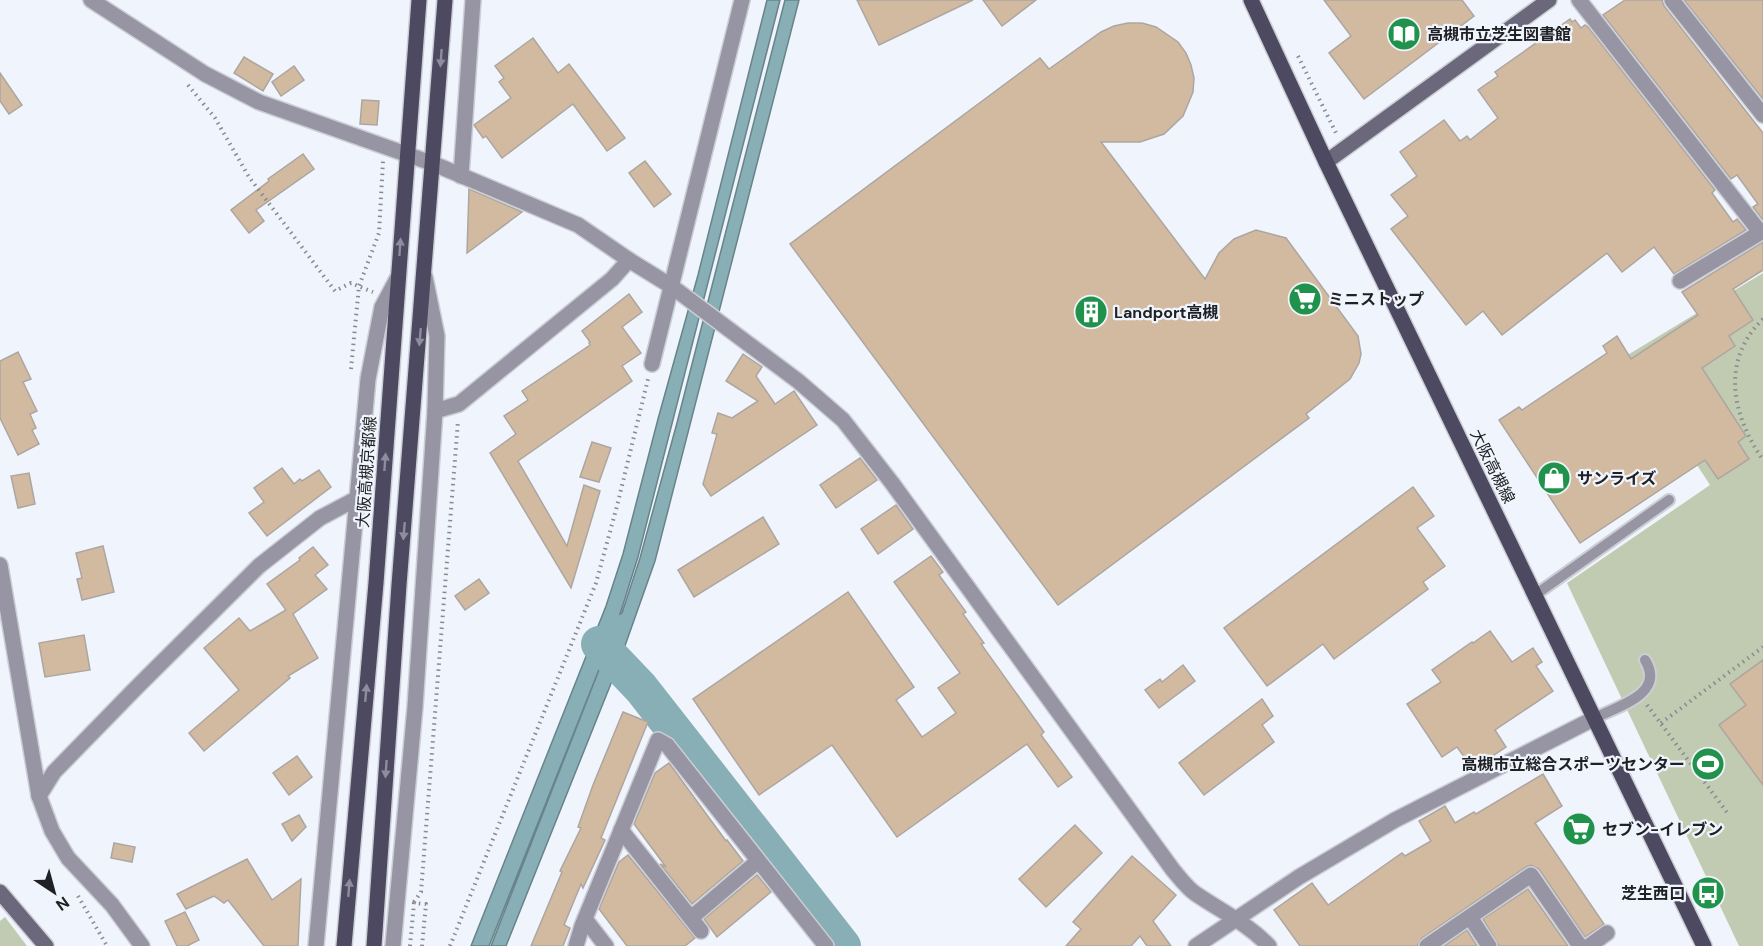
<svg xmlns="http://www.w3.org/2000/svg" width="1763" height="946" font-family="'DM Sans','Noto Sans JP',sans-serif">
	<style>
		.green { fill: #c1cbb1 }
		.water { fill: #87afb5; stroke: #68848a; stroke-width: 1.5 }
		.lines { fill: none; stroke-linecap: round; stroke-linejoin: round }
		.river { stroke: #87afb5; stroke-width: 36 }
		.building { fill: #d2baa1; stroke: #ada6a0; stroke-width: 1.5 }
		.lane-casing { stroke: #cbced5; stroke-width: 14 }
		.street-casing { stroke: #cbced5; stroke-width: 18 }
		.secondary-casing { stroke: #cbced5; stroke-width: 18 }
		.primary-casing { stroke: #cbced5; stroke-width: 18 }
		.path { stroke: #888a90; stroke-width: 4; stroke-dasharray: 1.5 4.5; stroke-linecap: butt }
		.lane { stroke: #9795a3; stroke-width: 10 }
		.street { stroke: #9795a3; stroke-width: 15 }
		.secondary { stroke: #6b687c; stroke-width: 15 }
		.primary { stroke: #4c4960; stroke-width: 15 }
		.path-bridge { stroke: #888a90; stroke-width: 4; stroke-dasharray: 1.5 4.5; stroke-linecap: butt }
		.oneway { fill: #8e8d9e }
		.labels { text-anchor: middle; stroke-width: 4.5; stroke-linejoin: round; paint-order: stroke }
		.poi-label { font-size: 16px; font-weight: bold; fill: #202124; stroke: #f0f4fc; text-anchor: start }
		.street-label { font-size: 16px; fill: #202124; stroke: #f0f4fc }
	</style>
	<rect width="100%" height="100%" fill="#f0f4fc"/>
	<g class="green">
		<path d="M1763,273V946H1739L1567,583L1710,485L1626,356Z"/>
		<path d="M5,917L27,946H0V921Z"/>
	</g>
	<path class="water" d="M767,0H780L638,557L620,614L622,613L640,558L677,423L785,0H799L655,561L621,657L623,660L620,667L618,666L506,946H491L604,657L489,946H471L606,606L623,554L658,419L698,275Z"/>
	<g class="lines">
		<path class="river" d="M599,644L641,688L843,946"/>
	</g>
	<g class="building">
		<path d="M857,0H973L879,45Z"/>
		<path d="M983,0H1036L1002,26Z"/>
		<path d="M1324,0H1462L1474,16L1364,99L1329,53L1351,36Z"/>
		<path d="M1625,0H1662L1664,6L1763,133V220L1753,207L1758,204L1737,175L1731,179L1603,15Z"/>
		<path d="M1684,0H1763V99Z"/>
		<path d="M1570,19L1572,22L1575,20L1581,28L1585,25L1588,27L1715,190L1712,193L1733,222L1737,219L1746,230L1674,274L1654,247L1622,272L1607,253L1502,335L1483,311L1466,325L1391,229L1408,216L1391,195L1417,176L1400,152L1444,120L1460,141L1467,136L1470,140L1498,118L1478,90L1498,76L1495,72Z"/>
		<path d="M1128,23H1142L1156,27L1178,42L1186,53L1191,65L1194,78L1193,92L1183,116L1164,134L1140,142H1101L1205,279L1219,253L1234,239L1256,230L1286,238L1358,336L1361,354L1359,363L1350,379L1306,414L1309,418L1058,605L790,244L1040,58L1049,69L1101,32L1114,26Z"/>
		<path d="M533,38L558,73L569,64L625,138L607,151L573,104L502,158L486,136L483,138L474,125L511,98L499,82L504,78L495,66Z"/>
		<path d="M244,57L273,74L263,91L234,73Z"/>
		<path d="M294,66L304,80L281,96L272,82Z"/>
		<path d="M0,73L22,105L9,114L0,101Z"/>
		<path d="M362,100L379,101L377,125L360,124Z"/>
		<path d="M303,154L314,169L256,210L264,221L249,233L231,210L269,181L268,179Z"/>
		<path d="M645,161L671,194L654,207L629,173Z"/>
		<path d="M469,189L522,212L467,253Z"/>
		<path d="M1763,242V270L1733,289L1753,320L1729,336L1735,346L1702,368L1746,436L1738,442L1749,459L1718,479L1705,460L1580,543L1499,420L1519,407L1522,410L1607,353L1603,346L1617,336L1631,359L1698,315L1682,292Z"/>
		<path d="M629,294L642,312L622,327L641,353L622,366L632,381L518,461L567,546L584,485L600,491L571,588L490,453L516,434L504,416L528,400L522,391L590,345L589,343L590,342L582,331Z"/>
		<path d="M18,352L31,379L23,382L37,411L30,414L36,428L32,430L39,444L18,455L0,418V361Z"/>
		<path d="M743,354L762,367L756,376L775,404L794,391L817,425L711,496L703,484L717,434L712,433L718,413L732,418L758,401L726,381Z"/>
		<path d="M592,442L611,448L599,482L580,477Z"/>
		<path d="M860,458L877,480L836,508L820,485Z"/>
		<path d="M282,468L294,484L300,479L302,481L319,470L331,487L267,536L249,513L264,502L254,488Z"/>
		<path d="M29,473L35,504L18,508L11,476Z"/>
		<path d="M1413,487L1434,516L1417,528L1445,566L1423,582L1428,589L1334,659L1323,644L1267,686L1224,628Z"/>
		<path d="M896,505L913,529L878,554L861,529Z"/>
		<path d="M763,517L779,544L694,597L678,570Z"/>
		<path d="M103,546L114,592L82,600L77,579L82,578L76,553Z"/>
		<path d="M313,547L328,565L315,575L327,589L293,614L318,658L288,676L290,678L204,751L189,733L239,690L204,648L239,618L250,631L286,610L267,584L300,560L299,558Z"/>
		<path d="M931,556L943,572L939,575L966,612L963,614L984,643L981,644L1044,732L1041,735L1072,777L1058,787L1027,744L897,837L832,745L759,795L693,699L848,592L914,687L896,700L922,737L956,713L938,688L960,673L894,582Z"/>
		<path d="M479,579L489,593L465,610L455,596Z"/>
		<path d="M1490,631L1512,662L1533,648L1542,662L1536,666L1553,691L1495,730L1506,747L1473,769L1457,747L1442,757L1407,704L1441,682L1432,670L1472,642L1473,643Z"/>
		<path d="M84,635L90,670L45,677L39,643Z"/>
		<path d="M1763,660V785L1719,725L1746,705L1730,684Z"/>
		<path d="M1183,665L1195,681L1159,708L1145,690L1160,679L1162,682Z"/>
		<path d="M1262,699L1273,716L1262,725L1274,742L1204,795L1179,763Z"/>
		<path d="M623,712L648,722L601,838L605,840L583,888L581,884L564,925L570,928L563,946H531L562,872L560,871L581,828L578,827L593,785Z"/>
		<path d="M297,756L312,777L289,795L273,773Z"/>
		<path d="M669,763L726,841L727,840L743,861L692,904L660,864L666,867L634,824L655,773Z"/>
		<path d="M1543,774L1562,806L1535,823L1604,924L1585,937L1539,869L1531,865L1526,867L1422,938L1417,946H1300L1274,910L1312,883L1328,905L1402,853L1405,856L1431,841L1419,821L1445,806L1455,823L1474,812L1476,814Z"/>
		<path d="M299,815L306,827L292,841L282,824Z"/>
		<path d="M1075,825L1102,853L1046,907L1019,879Z"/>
		<path d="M114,843L135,847L132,862L111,858Z"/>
		<path d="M628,855L695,938L685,946H627L599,909L619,862Z"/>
		<path d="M1132,856L1176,895L1153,921L1171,946H1147L1140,936L1131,946H1066L1081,929L1073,922Z"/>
		<path d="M247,859L272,900L301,879L298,946H264L228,900L224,903L214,896L186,909L177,894Z"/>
		<path d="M757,875L771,892L717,937L704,919Z"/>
		<path d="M1528,889L1568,946H1499L1483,919Z"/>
		<path d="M185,912L199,940L187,946H177L165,921Z"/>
		<path d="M1467,930L1477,946H1444Z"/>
	</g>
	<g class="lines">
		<defs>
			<g id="lane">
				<path d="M1535,595L1669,500"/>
				<path d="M1595,718C1618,706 1666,694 1645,660"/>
			</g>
			<g id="street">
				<path d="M91,0L205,74L259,102L434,164L578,225L629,260L671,286L798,381L843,420L892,483L1173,870C1180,878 1187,888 1196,894C1221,911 1248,924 1269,946"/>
				<path d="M1579,0L1760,232"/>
				<path d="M1672,0L1763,115"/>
				<path d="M461,176L473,0"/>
				<path d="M1680,281L1763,231"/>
				<path d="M652,364L742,0"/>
				<path d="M435,411L459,404L612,279L629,260"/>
				<path d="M0,565L39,796L52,831L68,858L112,905L142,946"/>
				<path d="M39,796L54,772L138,686L259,566L320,518L356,499"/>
				<path d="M621,830L701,931"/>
				<path d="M1470,917L1489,946"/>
				<path d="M691,918L758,861"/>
				<path d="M585,919L606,946"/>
				<path d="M316,946L368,379L382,307L398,277"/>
				<path d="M393,946L415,707L435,411L437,336L425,277"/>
				<path d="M576,946L582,926L658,740L667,745L826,946"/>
				<path d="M1196,946L1299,877L1395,820L1595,718"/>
				<path d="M1427,946L1531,875L1580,946"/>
				<path d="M1589,946L1607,933"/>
			</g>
			<g id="secondary">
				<path d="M1326,162L1549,0"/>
				<path d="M0,892L46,946"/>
			</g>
			<g id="primary">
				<path d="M1251,0L1326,162L1704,946"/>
				<path d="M344,946L376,583L419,0"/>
				<path d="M374,946L399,585L445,0"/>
			</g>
		</defs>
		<use href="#lane" class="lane-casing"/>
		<use href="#street" class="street-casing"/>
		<use href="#secondary" class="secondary-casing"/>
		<use href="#primary" class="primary-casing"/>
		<g class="path">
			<path d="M1298,56L1337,135"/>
			<path d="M188,85L215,118L249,177L335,291L351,283L373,292"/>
			<path d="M1763,319C1720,361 1732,415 1763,460"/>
			<path d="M351,369L359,286L379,233L383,161"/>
			<path d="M1647,705L1729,815"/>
			<path d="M1661,723L1763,647"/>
			<path d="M78,896L107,946"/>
			<path d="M414,902L421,892L458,421"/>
			<path d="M450,946L596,583L617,506L648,379"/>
		</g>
		<use href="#lane" class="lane"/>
		<use href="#street" class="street"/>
		<use href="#secondary" class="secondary"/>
		<use href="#primary" class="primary"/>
		<path class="path-bridge" d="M410,946L414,903L426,904L422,946"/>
	</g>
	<defs><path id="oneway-solid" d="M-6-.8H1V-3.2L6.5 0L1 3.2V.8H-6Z" transform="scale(1.5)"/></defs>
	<g class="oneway">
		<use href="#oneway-solid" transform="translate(441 58) rotate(94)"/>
		<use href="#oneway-solid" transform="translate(400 247) rotate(-86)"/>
		<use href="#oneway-solid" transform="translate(420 337) rotate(95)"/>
		<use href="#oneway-solid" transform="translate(385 462) rotate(-86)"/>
		<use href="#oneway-solid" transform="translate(404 531) rotate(95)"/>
		<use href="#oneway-solid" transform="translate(366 693) rotate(-85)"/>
		<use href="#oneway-solid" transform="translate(386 769) rotate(94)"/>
		<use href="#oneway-solid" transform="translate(349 888) rotate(-85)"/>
	</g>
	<defs>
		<symbol id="library-disc" viewBox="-11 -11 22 22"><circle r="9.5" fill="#21924c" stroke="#f0f4fc"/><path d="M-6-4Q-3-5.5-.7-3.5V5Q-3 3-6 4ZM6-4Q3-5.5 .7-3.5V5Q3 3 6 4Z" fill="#fff"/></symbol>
		<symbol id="supermarket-disc" viewBox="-11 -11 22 22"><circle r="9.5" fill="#21924c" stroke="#f0f4fc"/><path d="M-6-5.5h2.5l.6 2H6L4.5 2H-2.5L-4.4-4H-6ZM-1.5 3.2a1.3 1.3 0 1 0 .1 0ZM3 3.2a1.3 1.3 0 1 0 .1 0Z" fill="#fff"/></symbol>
		<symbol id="building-disc" viewBox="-11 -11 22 22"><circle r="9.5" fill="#21924c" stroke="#f0f4fc"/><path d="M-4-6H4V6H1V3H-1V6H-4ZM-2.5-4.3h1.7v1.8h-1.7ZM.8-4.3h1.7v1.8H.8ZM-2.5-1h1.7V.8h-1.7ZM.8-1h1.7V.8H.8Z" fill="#fff"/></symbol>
		<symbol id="shop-disc" viewBox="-11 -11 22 22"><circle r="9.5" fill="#21924c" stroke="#f0f4fc"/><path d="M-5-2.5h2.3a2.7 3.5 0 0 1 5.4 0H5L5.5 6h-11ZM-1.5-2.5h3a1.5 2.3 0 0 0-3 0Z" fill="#fff"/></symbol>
		<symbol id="stadium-disc" viewBox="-11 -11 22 22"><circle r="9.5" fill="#21924c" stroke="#f0f4fc"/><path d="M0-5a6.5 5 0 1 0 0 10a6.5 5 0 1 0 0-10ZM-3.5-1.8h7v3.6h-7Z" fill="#fff"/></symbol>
		<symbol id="bus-disc" viewBox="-11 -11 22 22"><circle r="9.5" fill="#21924c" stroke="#f0f4fc"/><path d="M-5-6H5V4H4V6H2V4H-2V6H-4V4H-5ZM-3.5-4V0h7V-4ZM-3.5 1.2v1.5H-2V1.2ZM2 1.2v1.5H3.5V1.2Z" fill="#fff"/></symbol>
	</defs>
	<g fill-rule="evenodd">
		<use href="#library-disc" x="1385" y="15" width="38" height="38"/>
		<use href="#supermarket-disc" x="1286" y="280" width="38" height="38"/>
		<use href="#building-disc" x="1072" y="293" width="38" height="38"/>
		<use href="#shop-disc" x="1535" y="459" width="38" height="38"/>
		<use href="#stadium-disc" x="1689" y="745" width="38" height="38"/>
		<use href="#supermarket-disc" x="1560" y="810" width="38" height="38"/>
		<use href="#bus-disc" x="1689" y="874" width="38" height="38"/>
	</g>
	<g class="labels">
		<g class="poi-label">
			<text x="1427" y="40">高槻市立芝生図書館</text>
			<text x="1328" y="305">ミニストップ</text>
			<text x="1114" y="318">Landport高槻</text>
			<text x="1577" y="484">サンライズ</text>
			<text x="1685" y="770" text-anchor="end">高槻市立総合スポーツセンター</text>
			<text x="1602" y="835">セブン-イレブン</text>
			<text x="1685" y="899" text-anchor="end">芝生西口</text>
		</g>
		<g class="street-label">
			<text transform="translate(1493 466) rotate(64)" y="6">大阪高槻線</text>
			<text transform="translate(366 472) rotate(-86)" y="6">大阪高槻京都線</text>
		</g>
	</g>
	<g transform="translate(54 892) rotate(144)" stroke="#f0f4fc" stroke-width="4.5" paint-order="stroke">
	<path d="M0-4.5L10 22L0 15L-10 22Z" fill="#202124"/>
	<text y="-9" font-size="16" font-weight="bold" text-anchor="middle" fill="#202124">N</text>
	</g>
</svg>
